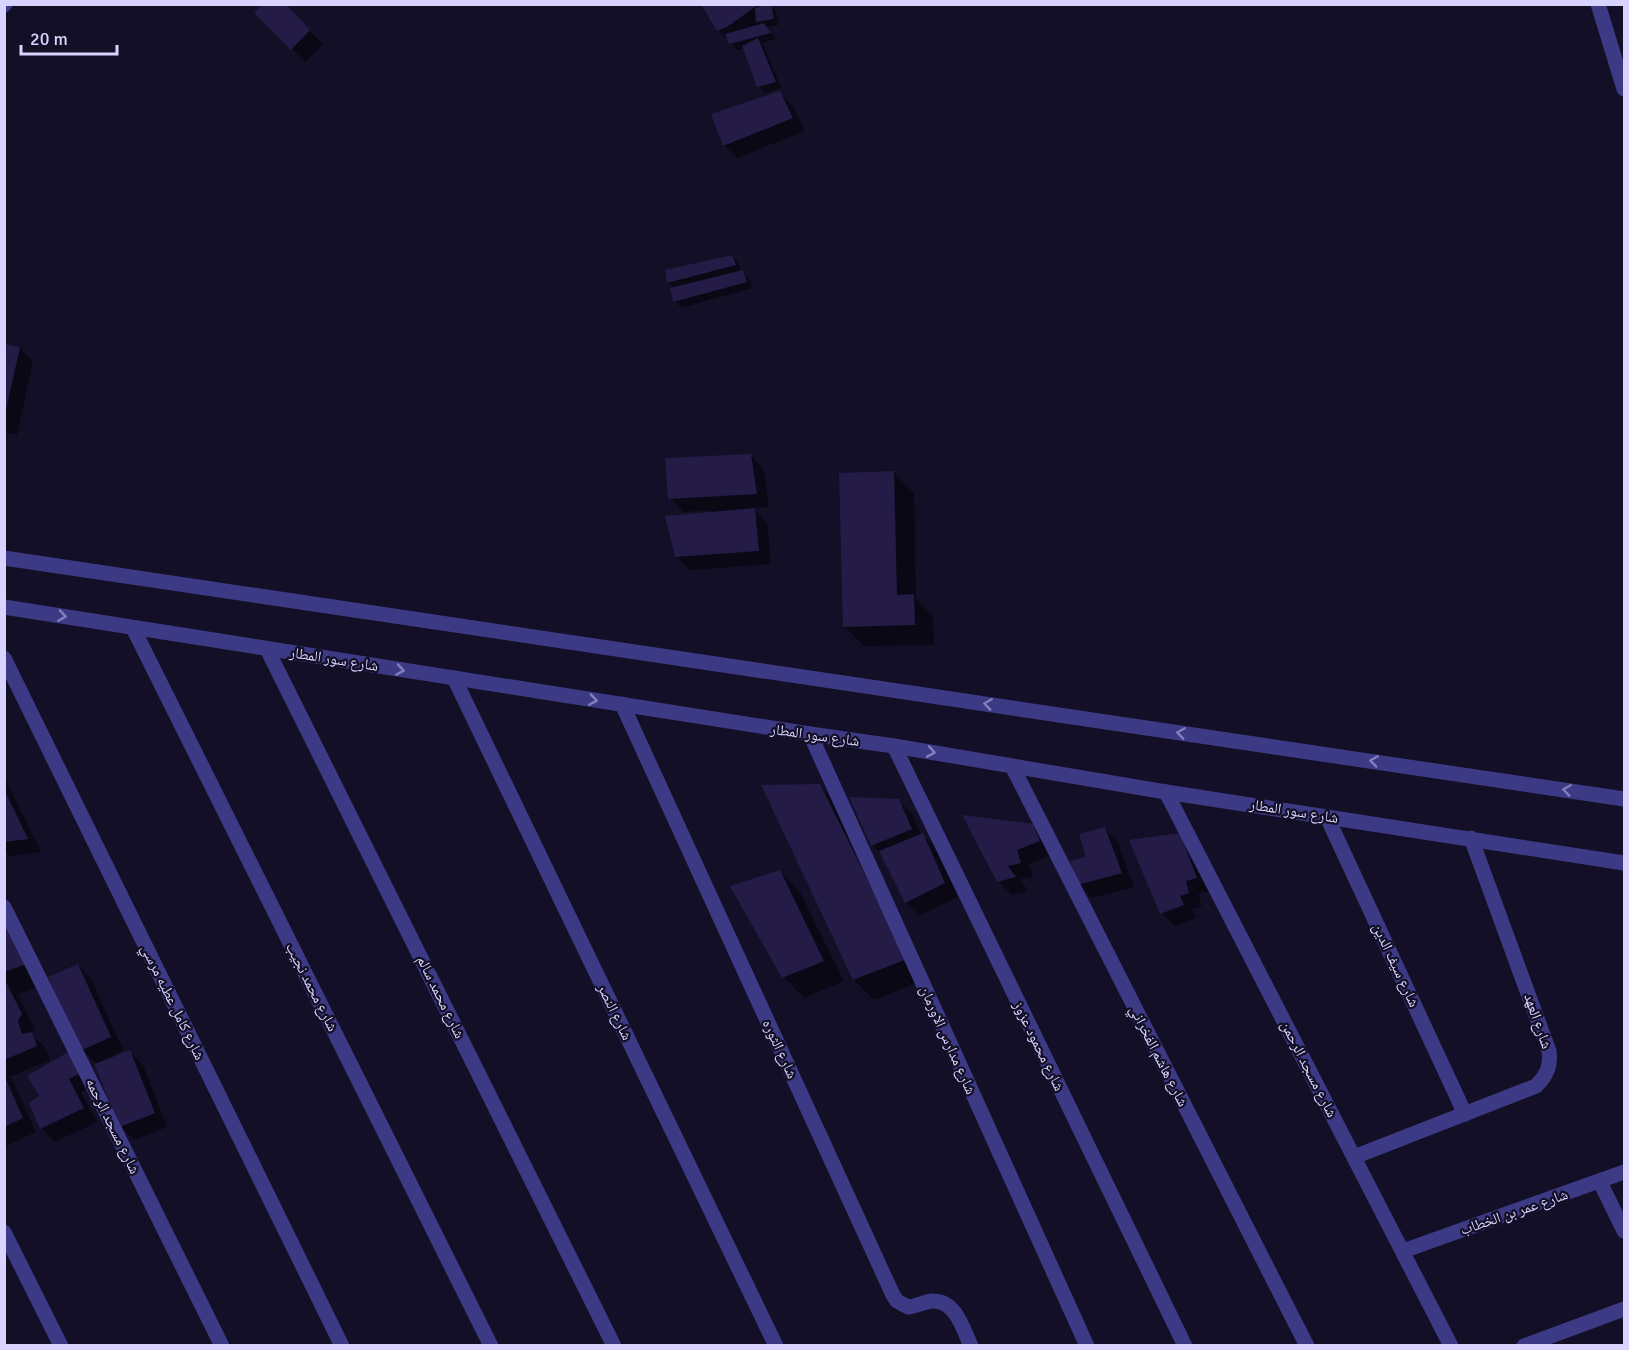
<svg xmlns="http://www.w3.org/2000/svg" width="1629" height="1350" font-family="Signika,'Noto Naskh Arabic',sans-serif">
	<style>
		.shadow { fill: #0007 }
		.building { fill: #241b47 }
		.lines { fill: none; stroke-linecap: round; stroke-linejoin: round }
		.minor { stroke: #3d3a85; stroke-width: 15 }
		.tertiary { stroke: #3d3a85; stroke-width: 15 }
		.oneway { stroke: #837fbc }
		.labels { text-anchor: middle; stroke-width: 4.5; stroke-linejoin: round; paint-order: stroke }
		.street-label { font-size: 15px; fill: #d9d4ff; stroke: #130f26 }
	</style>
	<rect width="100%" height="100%" fill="#130f26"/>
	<g class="shadow">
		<path d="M285,4L323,45L305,62L257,13Z"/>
		<path d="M703,4H761L763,7L770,5L776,11L779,25L767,27L776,39L761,43L764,46L781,88L765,93L759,86L745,48L737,50L731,43L719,30Z"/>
		<path d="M780,93L793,106L805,131L737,158L724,145Z"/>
		<path d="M732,256L738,263L741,272L743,271L749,278L752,288L681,308L675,301V288L668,282Z"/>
		<path d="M4,345L20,348L33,362L17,435L4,432Z"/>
		<path d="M751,456L764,470L769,507L753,508L767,523L771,564L690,570L676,556L711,513L710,510L683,512L670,498Z"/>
		<path d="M894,473L914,493L916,599L933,616L934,645L864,646L844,626Z"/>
		<path d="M4,779L7,782L41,852L10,856L4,851Z"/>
		<path d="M819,785L839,806L926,979L874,1000L854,980Z"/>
		<path d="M899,800L912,814L921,835H922L936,848L958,897L920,915L906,902L884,857L872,845Z"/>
		<path d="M965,817L1033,826L1046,840L1052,855L1029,864L1033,877L1020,879L1028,891L1012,895L998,881Z"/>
		<path d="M1105,829L1118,843L1134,887L1092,898L1079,885L1088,858Z"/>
		<path d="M1179,835L1210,891L1198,894L1202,906L1192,909L1197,918L1175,926L1162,913Z"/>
		<path d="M780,872L800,892L844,981L804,998L784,977Z"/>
		<path d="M4,903L46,984L16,995L20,999L35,1029L31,1034L45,1047L50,1060L9,1077L13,1081L36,1132L4,1147Z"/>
		<path d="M78,965L91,979L123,1050L114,1055L115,1057L129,1051L143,1065L167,1127L135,1140L121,1127L96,1064L82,1050Z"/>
		<path d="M70,1053L94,1086L81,1092L97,1122L55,1142L42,1128L31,1103L41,1096Z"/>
	</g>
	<g class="building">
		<path d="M263,4H286L310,30L291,50L254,13Z"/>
		<path d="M701,4H759L727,27L717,31Z"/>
		<path d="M767,4H771L774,19L756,22L755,8Z"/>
		<path d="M764,23L771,33L729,44L725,34Z"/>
		<path d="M758,38L776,82L757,87L742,46Z"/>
		<path d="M780,91L793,118L723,146L711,114Z"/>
		<path d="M732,255L736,265L667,283L665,270Z"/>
		<path d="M743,270L747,282L673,302L670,288Z"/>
		<path d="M4,344L20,347L5,414H4Z"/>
		<path d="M751,454L757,494L668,499L665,458Z"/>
		<path d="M894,471L897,595L914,594L915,625L843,627L839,473Z"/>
		<path d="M755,508L759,551L675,557L665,516Z"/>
		<path d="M820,784L907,959L853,980L761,785Z"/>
		<path d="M4,789L28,839L4,842Z"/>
		<path d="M849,797L899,799L912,829L871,846Z"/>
		<path d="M962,815L1033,824L1040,841L1017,850L1021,863L1008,866L1016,877L997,882Z"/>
		<path d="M1105,827L1122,873L1077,885L1070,861L1086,857L1079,834Z"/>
		<path d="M923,833L945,883L905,903L879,851Z"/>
		<path d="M1180,833L1197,878L1186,881L1189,893L1180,896L1184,905L1160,914L1129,840Z"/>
		<path d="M780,870L824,961L782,978L730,886Z"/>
		<path d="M4,920L27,964L4,972Z"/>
		<path d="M78,964L111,1037L80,1051L48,977Z"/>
		<path d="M4,984H7L22,1014L18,1021L22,1034L32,1032L37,1046L4,1060Z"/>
		<path d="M130,1050L155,1113L120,1127L94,1064Z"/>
		<path d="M70,1051L82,1072L69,1079L84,1108L40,1129L29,1103L39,1096L27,1076Z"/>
		<path d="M4,1075L23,1118L4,1127Z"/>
	</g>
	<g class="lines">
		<g class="minor">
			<path d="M133,628L491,1346"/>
			<path d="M267,649L614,1346"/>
			<path d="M4,658L342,1346"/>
			<path d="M454,678L776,1346"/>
			<path d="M622,704L893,1295L897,1301L908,1307C917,1306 924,1302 932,1301C956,1300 963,1329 971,1346"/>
			<path d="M810,734L1087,1346"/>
			<path d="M894,746L1185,1346"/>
			<path d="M1012,766L1307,1346"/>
			<path d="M1166,792L1451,1346"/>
			<path d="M1327,817L1465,1114"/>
			<path d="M4,907L222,1346"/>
			<path d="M1354,1157L1536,1086C1547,1075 1551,1066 1549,1051L1471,838"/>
			<path d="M1600,1182L1624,1231"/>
			<path d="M4,1232L61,1346"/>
			<path d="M1403,1251L1624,1172"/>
			<path d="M1524,1346L1624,1309"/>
		</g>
		<g class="tertiary">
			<path d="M1598,4L1624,89"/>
			<path d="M4,5L5,4"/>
			<path d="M4,558L1624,799"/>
			<path d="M4,607L810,734L894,746L1166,792L1624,863"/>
		</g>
	</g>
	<defs><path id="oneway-chevron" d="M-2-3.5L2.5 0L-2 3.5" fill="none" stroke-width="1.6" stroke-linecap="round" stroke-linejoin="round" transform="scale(1.5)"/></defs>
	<g class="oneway">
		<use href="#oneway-chevron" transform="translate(62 616) rotate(9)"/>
		<use href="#oneway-chevron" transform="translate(400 670) rotate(9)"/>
		<use href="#oneway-chevron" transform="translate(593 700) rotate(9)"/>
		<use href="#oneway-chevron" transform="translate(988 704) rotate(-172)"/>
		<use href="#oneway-chevron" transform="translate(1181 733) rotate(-172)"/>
		<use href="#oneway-chevron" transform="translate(931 752) rotate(10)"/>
		<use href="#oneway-chevron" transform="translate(1374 761) rotate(-172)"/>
		<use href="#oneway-chevron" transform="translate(1567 790) rotate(-172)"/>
	</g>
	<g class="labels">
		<g class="street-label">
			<text transform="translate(334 659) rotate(9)" y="5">شارع سور المطار</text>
			<text transform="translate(815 735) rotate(8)" y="5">شارع سور المطار</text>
			<text transform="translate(1294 811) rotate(9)" y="5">شارع سور المطار</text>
			<text transform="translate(1396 965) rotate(65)" y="5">شارع سيف الدين</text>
			<text transform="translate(312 987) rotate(63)" y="5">شارع محمد نجيب</text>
			<text transform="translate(441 997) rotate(64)" y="5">شارع محمد سالم</text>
			<text transform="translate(173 1002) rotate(64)" y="5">شارع كامل عطيه مرسي</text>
			<text transform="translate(615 1012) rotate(64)" y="5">شارع النصر</text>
			<text transform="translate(1538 1021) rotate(71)" y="5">شارع العهد</text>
			<text transform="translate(948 1040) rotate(66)" y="5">شارع مدارس الاورمان</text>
			<text transform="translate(1039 1046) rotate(64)" y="5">شارع محمود عزوز</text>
			<text transform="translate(780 1049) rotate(65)" y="5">شارع الثوره</text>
			<text transform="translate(1159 1056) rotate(63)" y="5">شارع هاشم الفخراني</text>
			<text transform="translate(1309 1069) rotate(63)" y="5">شارع مسجد الرحمن</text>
			<text transform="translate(113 1126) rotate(64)" y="5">شارع مسجد الرحمه</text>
			<text transform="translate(1514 1212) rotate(-19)" y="5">شارع عمر بن الخطاب</text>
		</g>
	</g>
	<rect width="1629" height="1350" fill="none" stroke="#d9d4ff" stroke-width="12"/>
	<path d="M21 45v9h96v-9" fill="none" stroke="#d9d4ff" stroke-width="3"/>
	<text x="30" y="45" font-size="18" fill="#d9d4ff" stroke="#130f26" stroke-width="4.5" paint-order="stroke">20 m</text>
</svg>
